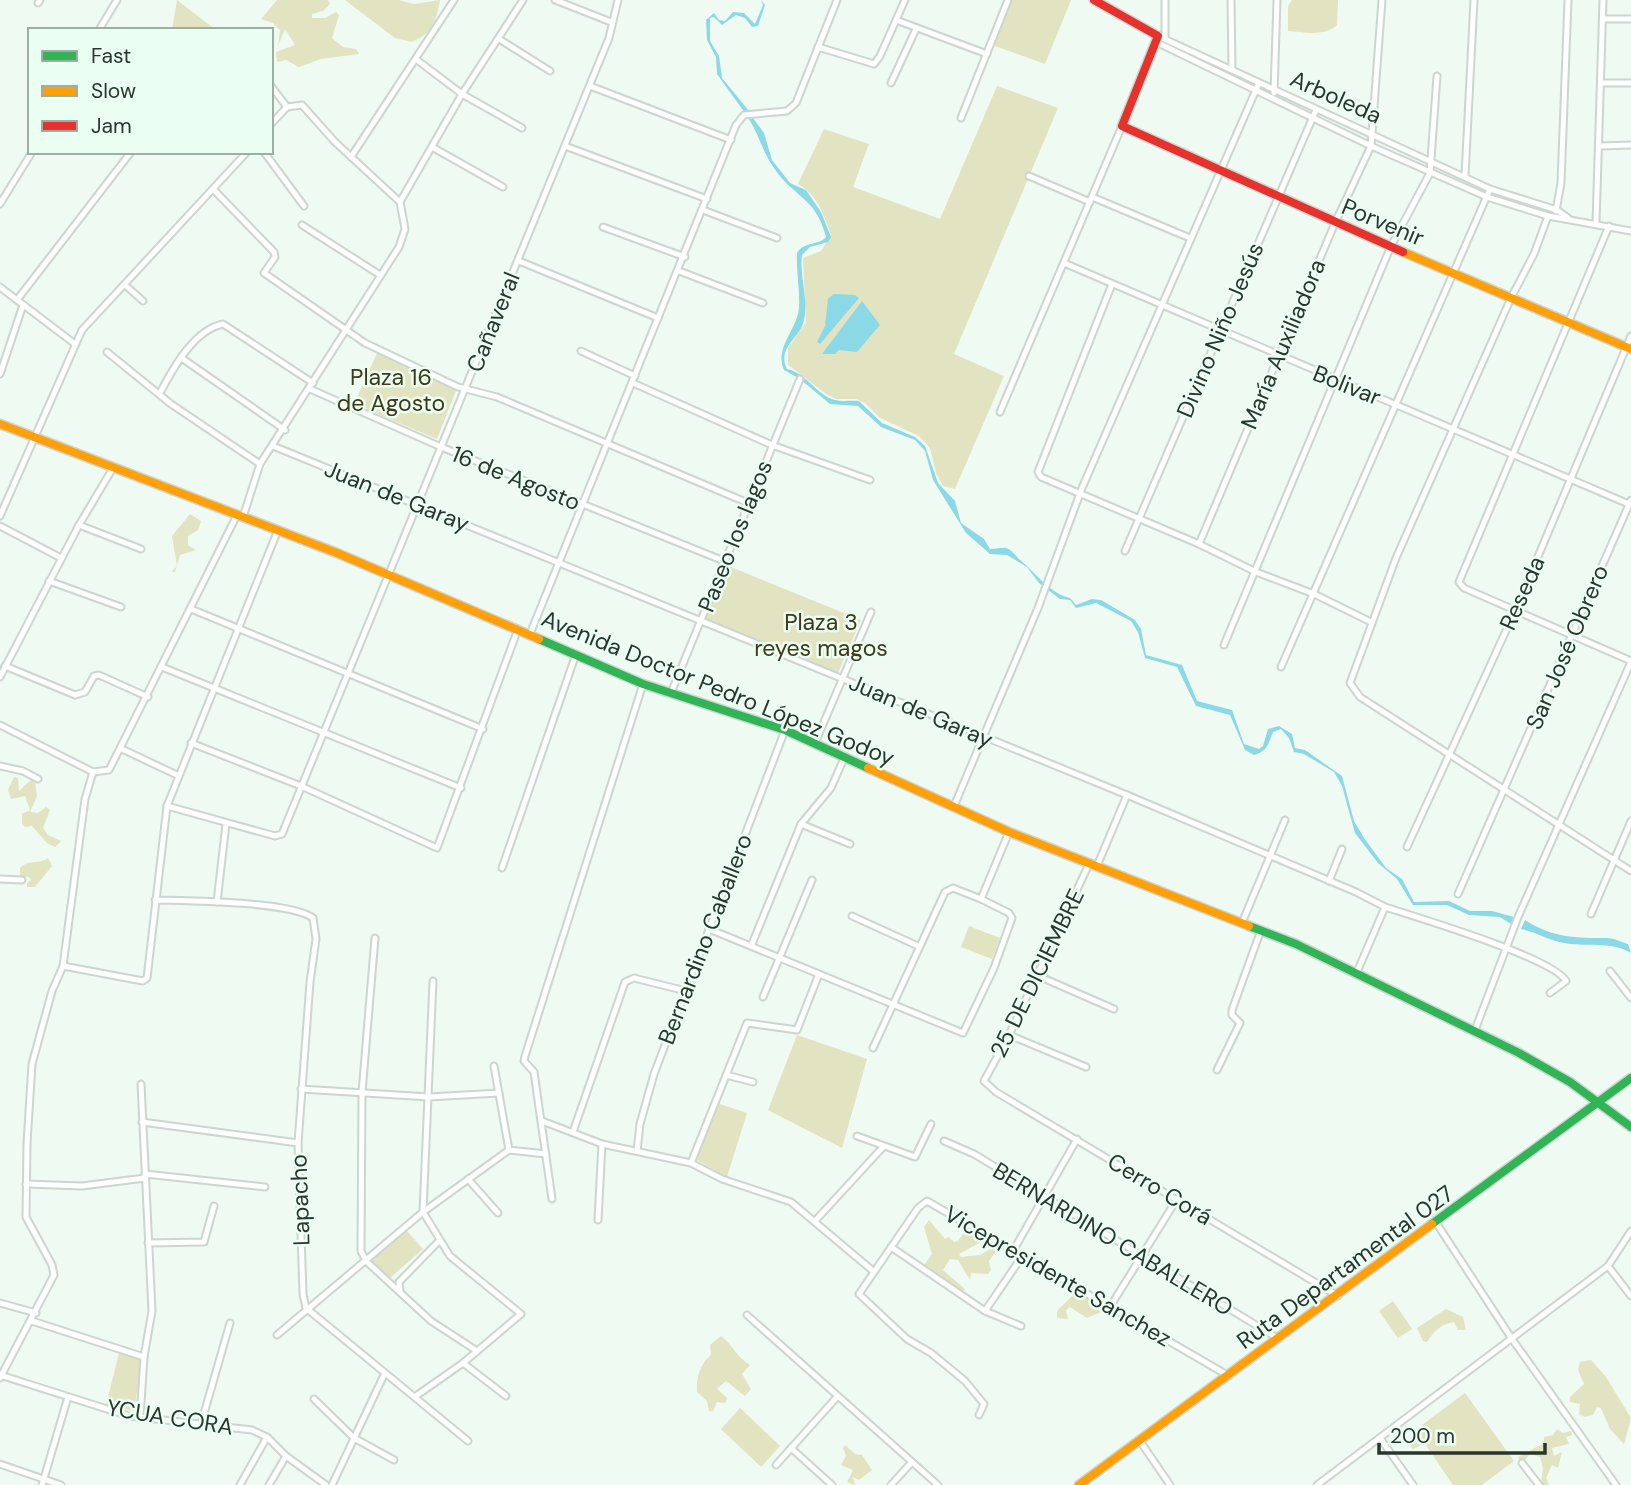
<svg xmlns="http://www.w3.org/2000/svg" width="1631" height="1485" font-family="'DM Sans',sans-serif">
	<style>
		.green { fill: #e2e3c0 }
		.water { fill: #8bd9e6 }
		.lines { fill: none; stroke-linecap: round; stroke-linejoin: round }
		.street-casing { stroke: #cbd6cf; stroke-width: 9 }
		.fast-casing { stroke: #cbd6cf; stroke-width: 11 }
		.slow-casing { stroke: #cbd6cf; stroke-width: 11 }
		.jam-casing { stroke: #cbd6cf; stroke-width: 11 }
		.street { stroke: #fdfefd; stroke-width: 5 }
		.fast { stroke: #30b455; stroke-width: 8 }
		.slow { stroke: #ff9f0a; stroke-width: 8 }
		.jam { stroke: #e5322d; stroke-width: 8 }
		.labels { text-anchor: middle; stroke-width: 5; stroke-linejoin: round; paint-order: stroke }
		.street-label { font-size: 23px; fill: #29352e; stroke: #ebfef2 }
		.park-label { font-size: 23px; fill: #3e3a17; stroke: #ebfef2 }
	</style>
	<rect width="100%" height="100%" fill="#effaf3"/>
	<g class="green">
		<path d="M177,0L216,30H172Z"/>
		<path d="M277,0H328L330,4L323,11L312,14V18H325L336,12L339,15L332,38L343,47L356,49L359,54L321,59L299,67L286,60L277,62L276,52L295,45L285,29L278,46L280,30L273,23L261,19Z"/>
		<path d="M345,0H399L414,4L440,0C436,21 433,34 411,42L395,38Z"/>
		<path d="M1010,0H1071L1045,64L992,45Z"/>
		<path d="M1292,0H1338L1337,25C1324,37 1304,32 1288,31V6Z"/>
		<path d="M997,86L1058,108L954,354L1004,376L955,489L943,486L936,473L930,448L919,436L880,418L865,403L856,399H836L826,394L788,365V348L806,322L803,258L821,251L831,235C824,215 817,194 798,184L824,129L869,144L853,187L940,219Z"/>
		<path d="M378,351L413,371L457,388L437,439L354,404Z"/>
		<path d="M190,514L201,521L198,530L188,536V545L196,550L180,555L175,572H171L177,566L172,536Z"/>
		<path d="M726,565L861,620L838,673L704,618Z"/>
		<path d="M14,777L18,778L19,791L31,780L35,782L37,796L30,812L38,813L46,807L50,810L43,828L48,835L61,841L55,847L47,843L32,826L25,827L22,823V814L30,810L25,796L11,799L8,790Z"/>
		<path d="M48,858L52,866L35,887H27V883L31,880L29,877H20V868C29,859 38,865 48,858Z"/>
		<path d="M969,926L1000,938L992,959L961,947Z"/>
		<path d="M797,1035L867,1059L842,1148L768,1110Z"/>
		<path d="M717,1103L747,1113L727,1177L695,1159Z"/>
		<path d="M929,1220L945,1239L949,1237L954,1242L958,1241L966,1230L979,1234V1243L959,1254L961,1257L980,1255L992,1248L997,1250L989,1261L991,1270L988,1274L971,1273L970,1280L958,1260L950,1259L943,1270L965,1289L960,1295L922,1268L932,1254L924,1227Z"/>
		<path d="M405,1229L423,1249L390,1278L371,1260Z"/>
		<path d="M1075,1293L1092,1300L1106,1310L1087,1318L1070,1307L1066,1310L1068,1319L1057,1318V1311Z"/>
		<path d="M1393,1301L1412,1329L1398,1338L1379,1311Z"/>
		<path d="M1446,1309L1463,1317L1466,1330H1458L1454,1322C1441,1324 1434,1331 1427,1342L1423,1341L1417,1328Z"/>
		<path d="M721,1336C734,1346 736,1357 750,1365L742,1374L751,1389L745,1396L726,1381L717,1389L727,1398L725,1403L717,1402L713,1411H709L707,1401L697,1392C696,1378 700,1364 711,1355L710,1345Z"/>
		<path d="M119,1353L142,1359L134,1411L106,1405Z"/>
		<path d="M1591,1360L1606,1377L1631,1418L1624,1444L1610,1429L1601,1408L1597,1407L1593,1415L1585,1417L1579,1414L1580,1404L1570,1402V1397L1584,1384L1578,1370L1580,1362Z"/>
		<path d="M1465,1393L1514,1461L1482,1485H1453L1425,1444L1413,1449L1410,1445L1422,1440L1415,1430Z"/>
		<path d="M740,1408L780,1446L761,1467L721,1429Z"/>
		<path d="M1557,1429L1563,1433L1571,1431L1572,1435L1566,1437L1569,1444L1552,1448L1554,1456L1562,1452L1558,1468L1552,1465L1546,1478L1549,1485H1541L1543,1468L1540,1457L1530,1454L1521,1464L1518,1457L1544,1443V1437L1553,1435Z"/>
		<path d="M845,1445L855,1454L862,1455L872,1470L859,1480L853,1477L855,1485L847,1482L853,1470L841,1465L846,1456L843,1448Z"/>
	</g>
	<g class="water">
		<path d="M761,0L765,5L758,26L752,27L745,18L736,15L722,25L714,17L710,18V41L719,56L722,78L749,111L745,113L717,74L716,57L707,40L706,20L714,13L719,20L725,21L733,12L744,13L755,24L763,5Z"/>
		<path d="M753,118L764,133L772,160L790,183L806,190L821,212L831,237L828,242L810,247L802,255C799,278 810,301 803,324C797,340 777,349 787,369C808,374 816,395 835,400C843,402 851,400 859,401L882,423L915,437L925,446L938,483L955,501L961,523L984,539L990,549C995,549 1002,547 1006,548C1012,550 1015,555 1019,559C1035,572 1050,594 1070,598L1076,605L1092,599L1101,600L1135,620L1141,629L1146,655L1182,665L1197,701L1232,710L1244,744L1259,749L1263,746L1268,729L1279,726L1292,734L1295,748L1305,750L1342,776L1354,821L1364,838L1386,868L1402,879L1414,902L1449,901L1470,911H1492L1514,917L1511,924L1500,917L1469,915L1447,905H1413L1397,879L1378,863L1355,833L1342,786L1334,772L1304,754L1294,752L1289,738L1281,729L1273,732C1268,744 1268,751 1254,755L1245,750L1230,715L1196,706L1177,667L1145,658L1138,632L1131,621L1096,603L1076,608L1070,600L1060,599L1039,583L1027,567L1007,555L990,554L966,533L933,480L925,451L915,440L881,427L858,406L830,404L800,379L784,370C774,348 797,330 799,308C800,289 796,271 797,253C804,241 819,246 826,237C816,197 793,197 774,168C763,153 759,135 749,119Z"/>
		<path d="M834,294L855,295L859,298L820,344L817,342L825,326L828,299Z"/>
		<path d="M862,301L880,325L857,352L839,350L835,354H822Z"/>
		<path d="M1525,920C1553,938 1575,938 1607,938C1614,938 1621,942 1628,944L1631,953C1609,940 1588,948 1564,943C1548,940 1536,932 1521,929Z"/>
	</g>
	<g class="lines">
		<defs>
			<g id="street">
				<path d="M555,0L611,22"/>
				<path d="M1231,0L1232,70"/>
				<path d="M38,3L40,0"/>
				<path d="M1603,19H1631"/>
				<path d="M896,20L987,54"/>
				<path d="M99,30L117,0"/>
				<path d="M1158,36L1490,189L1557,210L1568,218"/>
				<path d="M499,39L550,71"/>
				<path d="M1165,39V0"/>
				<path d="M1156,42L1371,146L1487,197L1548,216L1631,231"/>
				<path d="M818,47L874,64L880,56L905,0"/>
				<path d="M417,60L462,94L522,128"/>
				<path d="M891,83L916,29"/>
				<path d="M1601,83H1631"/>
				<path d="M271,86L287,107"/>
				<path d="M590,86L731,140"/>
				<path d="M1274,93L1277,0"/>
				<path d="M961,118L1008,0"/>
				<path d="M565,146L707,199"/>
				<path d="M1600,146L1631,145"/>
				<path d="M432,147L503,187"/>
				<path d="M264,152L304,206"/>
				<path d="M351,157L454,0"/>
				<path d="M1029,176L1090,202"/>
				<path d="M1465,176L1474,0"/>
				<path d="M213,189L274,252L275,257L264,273L365,343L458,387L497,397L748,503"/>
				<path d="M1092,197L1190,238"/>
				<path d="M400,202L462,94L523,0"/>
				<path d="M0,204L32,152"/>
				<path d="M703,210L777,238"/>
				<path d="M1556,211L1561,183L1568,0"/>
				<path d="M1548,216L1534,254L1511,298L1396,558L1350,683L1360,697L1631,871"/>
				<path d="M1596,223L1603,0"/>
				<path d="M302,225L380,275"/>
				<path d="M1609,226L1459,582L1464,588L1631,661"/>
				<path d="M603,227L685,257"/>
				<path d="M519,261L658,318"/>
				<path d="M1064,263L1631,505"/>
				<path d="M679,271L763,303"/>
				<path d="M1112,284L1038,472L1041,477L1199,544L1256,572L1314,594L1371,622"/>
				<path d="M125,285L143,301"/>
				<path d="M0,287L75,344"/>
				<path d="M17,300L131,152"/>
				<path d="M581,351L635,376"/>
				<path d="M107,352L171,404L260,464"/>
				<path d="M183,359L285,430"/>
				<path d="M0,374L23,305"/>
				<path d="M633,383L772,445L870,480"/>
				<path d="M310,389L441,447L724,561"/>
				<path d="M160,393C173,368 194,330 223,324L313,383"/>
				<path d="M1000,412L1122,126"/>
				<path d="M273,446L1127,795L1356,892L1385,907L1357,972"/>
				<path d="M0,516L82,330L247,152"/>
				<path d="M243,517L260,464L399,247L405,229L400,202L335,142L302,105L287,107L271,124"/>
				<path d="M79,525L141,549"/>
				<path d="M0,526L61,558"/>
				<path d="M1199,544L1335,223L1371,146L1382,0"/>
				<path d="M1125,551L1316,110"/>
				<path d="M49,581L121,607"/>
				<path d="M191,609L483,729"/>
				<path d="M530,634L736,125L744,115L787,111L796,103L837,0"/>
				<path d="M1224,645L1391,246L1430,173L1437,76"/>
				<path d="M5,666L75,695L85,692L94,676L99,675L148,697"/>
				<path d="M162,667L461,788"/>
				<path d="M1281,667L1490,189"/>
				<path d="M0,677L79,525L113,468"/>
				<path d="M671,693L800,379"/>
				<path d="M0,725L93,772L109,770L237,515"/>
				<path d="M191,743L301,786L437,848L518,629"/>
				<path d="M815,743L871,612"/>
				<path d="M122,749L177,775"/>
				<path d="M0,766L23,771L38,779"/>
				<path d="M167,806L275,836L282,834L609,38L618,0"/>
				<path d="M954,806L1038,608L1082,488L1259,83"/>
				<path d="M801,824L850,844"/>
				<path d="M1407,847L1515,611L1631,336"/>
				<path d="M1089,864L1009,1035L984,1081L996,1092L1338,1296"/>
				<path d="M1097,866L1127,795"/>
				<path d="M502,868L576,654"/>
				<path d="M0,879L22,880"/>
				<path d="M1329,881L1342,849"/>
				<path d="M1458,894L1631,500"/>
				<path d="M155,900C188,901 289,901 313,918L316,939L310,982L298,1143L303,1294L306,1308L468,1441"/>
				<path d="M217,902L226,824"/>
				<path d="M1385,907C1416,917 1554,958 1566,981L1550,993"/>
				<path d="M1591,914L1631,821"/>
				<path d="M852,916L918,946"/>
				<path d="M1242,923L1285,820"/>
				<path d="M709,929L963,1033L994,968L1012,918L1009,913L981,899"/>
				<path d="M375,938L362,1092L361,1251L366,1261L431,1321L477,1351"/>
				<path d="M752,944L801,824L831,788L845,756"/>
				<path d="M63,966L143,981L147,978L167,806L278,530"/>
				<path d="M1610,971L1631,998"/>
				<path d="M1036,975L1114,1009"/>
				<path d="M763,997L812,880"/>
				<path d="M1475,1030L1518,917L1631,662"/>
				<path d="M1009,1035L1086,1067"/>
				<path d="M873,1048L945,892L953,888L981,899L1009,832"/>
				<path d="M494,1066L509,1150"/>
				<path d="M1217,1070L1240,1023L1232,1015V1010L1261,930"/>
				<path d="M726,1075L753,1082"/>
				<path d="M301,1089L429,1097L499,1093"/>
				<path d="M542,1121L602,1144L691,1163L747,1023L797,1030L819,974"/>
				<path d="M142,1122L298,1143"/>
				<path d="M573,1132L625,982L634,978L686,991"/>
				<path d="M857,1136L915,1157L931,1124"/>
				<path d="M944,1141L974,1154L1279,1339"/>
				<path d="M637,1151L640,1124L654,1074L785,730"/>
				<path d="M691,1163L722,1179L791,1202L873,1271"/>
				<path d="M145,1174L265,1187"/>
				<path d="M468,1179L498,1213"/>
				<path d="M26,1184L82,1186L145,1178"/>
				<path d="M552,1199L534,1072L524,1061L525,1056L643,684"/>
				<path d="M598,1220L602,1144"/>
				<path d="M815,1221L883,1147"/>
				<path d="M1437,1224L1512,1339L1616,1485"/>
				<path d="M148,1243L204,1242L214,1206"/>
				<path d="M891,1247L985,1311L1023,1255"/>
				<path d="M1013,1251L1077,1139"/>
				<path d="M1608,1266L1631,1296"/>
				<path d="M400,1291L399,1282L438,1242"/>
				<path d="M0,1303L36,1313"/>
				<path d="M1110,1307L1177,1199"/>
				<path d="M985,1311L1021,1326"/>
				<path d="M747,1315L938,1485"/>
				<path d="M32,1321L144,1357"/>
				<path d="M277,1335L423,1212L509,1150L546,1154"/>
				<path d="M463,1363L506,1396"/>
				<path d="M0,1375L129,1416L252,1430L267,1437L286,1456L326,1485"/>
				<path d="M0,1378L54,1275L52,1265L26,1217L27,1143L32,1064L52,991L63,966L85,799L93,772"/>
				<path d="M416,1396L463,1363L521,1314L450,1256L423,1212L433,981"/>
				<path d="M314,1399L354,1438L394,1460"/>
				<path d="M979,1415L984,1404L965,1381L931,1353L907,1339L859,1294L918,1208L927,1201L1229,1376"/>
				<path d="M140,1417L144,1357L152,1311L141,1084"/>
				<path d="M201,1424L230,1323"/>
				<path d="M1380,1438L1413,1485"/>
				<path d="M1140,1441L1170,1485"/>
				<path d="M791,1448L832,1485"/>
				<path d="M1522,1463L1539,1485"/>
				<path d="M0,1464L61,1485"/>
				<path d="M776,1465L837,1397"/>
				<path d="M42,1485L68,1397"/>
				<path d="M240,1485L267,1437"/>
				<path d="M269,1485L286,1456"/>
				<path d="M332,1485L384,1375"/>
				<path d="M891,1485L912,1462"/>
				<path d="M1317,1485L1608,1266L1631,1231"/>
			</g>
			<g id="fast">
				<path d="M539,639L643,684L785,730L868,768"/>
				<path d="M1249,926L1296,944L1519,1053L1570,1082L1631,1127"/>
				<path d="M1432,1224L1631,1078"/>
			</g>
			<g id="slow">
				<path d="M1403,252L1631,349"/>
				<path d="M0,424L337,553L539,639"/>
				<path d="M868,768L1009,832L1249,926"/>
				<path d="M1079,1485L1432,1224"/>
			</g>
			<path id="jam" d="M1094,0L1158,36L1122,126L1403,252"/>
		</defs>
		<use href="#street" class="street-casing"/>
		<use href="#fast" class="fast-casing"/>
		<use href="#slow" class="slow-casing"/>
		<use href="#jam" class="jam-casing"/>
		<use href="#street" class="street"/>
		<use href="#fast" class="fast"/>
		<use href="#slow" class="slow"/>
		<use href="#jam" class="jam"/>
	</g>
	<g class="labels">
		<g class="street-label">
			<text transform="translate(1336 97) rotate(24)" y="8">Arboleda</text>
			<text transform="translate(1383 222) rotate(23)" y="8">Porvenir</text>
			<text transform="translate(493 322) rotate(-68)" y="8">Cañaveral</text>
			<text transform="translate(1220 330) rotate(-67)" y="8">Divino Niño Jesús</text>
			<text transform="translate(1283 344) rotate(-67)" y="8">María Auxiliadora</text>
			<text transform="translate(1347 385) rotate(22)" y="8">Bolivar</text>
			<text transform="translate(516 478) rotate(22)" y="8">16 de Agosto</text>
			<text transform="translate(397 496) rotate(22)" y="8">Juan de Garay</text>
			<text transform="translate(735 536) rotate(-68)" y="8">Paseo los lagos</text>
			<text transform="translate(1522 593) rotate(-66)" y="8">Reseda</text>
			<text transform="translate(1567 647) rotate(-67)" y="8">San José Obrero</text>
			<text transform="translate(718 688) rotate(22)" y="8">Avenida Doctor Pedro López Godoy</text>
			<text transform="translate(921 711) rotate(23)" y="8">Juan de Garay</text>
			<text transform="translate(705 939) rotate(-69)" y="8">Bernardino Caballero</text>
			<text transform="translate(1037 973) rotate(-64)" y="8">25 DE DICIEMBRE</text>
			<text transform="translate(1160 1189) rotate(31)" y="8">Cerro Corá</text>
			<text transform="translate(300 1200) rotate(-92)" y="8">Lapacho</text>
			<text transform="translate(1113 1239) rotate(31)" y="8">BERNARDINO CABALLERO</text>
			<text transform="translate(1345 1267) rotate(-36)" y="8">Ruta Departamental 027</text>
			<text transform="translate(1058 1276) rotate(30)" y="8">Vicepresidente Sanchez</text>
			<text transform="translate(170 1417) rotate(9)" y="8">YCUA CORA</text>
		</g>
		<g class="park-label">
			<text x="391" y="385">Plaza 16<tspan x="391" dy="26">de Agosto</tspan></text>
			<text x="821" y="630">Plaza 3<tspan x="821" dy="26">reyes magos</tspan></text>
		</g>
	</g>
	<rect x="28" y="28" width="245" height="126" fill="#ebfef2" stroke="#9daea4" stroke-width="2"/>
	<rect x="42" y="51" width="35" height="10" fill="#30b455" stroke="#9daea4" stroke-width="2"/>
	<text x="91" y="63" font-size="21" fill="#29352e">Fast</text>
	<rect x="42" y="86" width="35" height="10" fill="#ff9f0a" stroke="#9daea4" stroke-width="2"/>
	<text x="91" y="98" font-size="21" fill="#29352e">Slow</text>
	<rect x="42" y="121" width="35" height="10" fill="#e5322d" stroke="#9daea4" stroke-width="2"/>
	<text x="91" y="133" font-size="21" fill="#29352e">Jam</text>
	<path d="M1379 1443v10h166v-10" fill="none" stroke="#29352e" stroke-width="3.5"/>
	<text x="1390" y="1443" font-size="21" fill="#29352e" stroke="#ebfef2" stroke-width="5" paint-order="stroke">200 m</text>
</svg>
